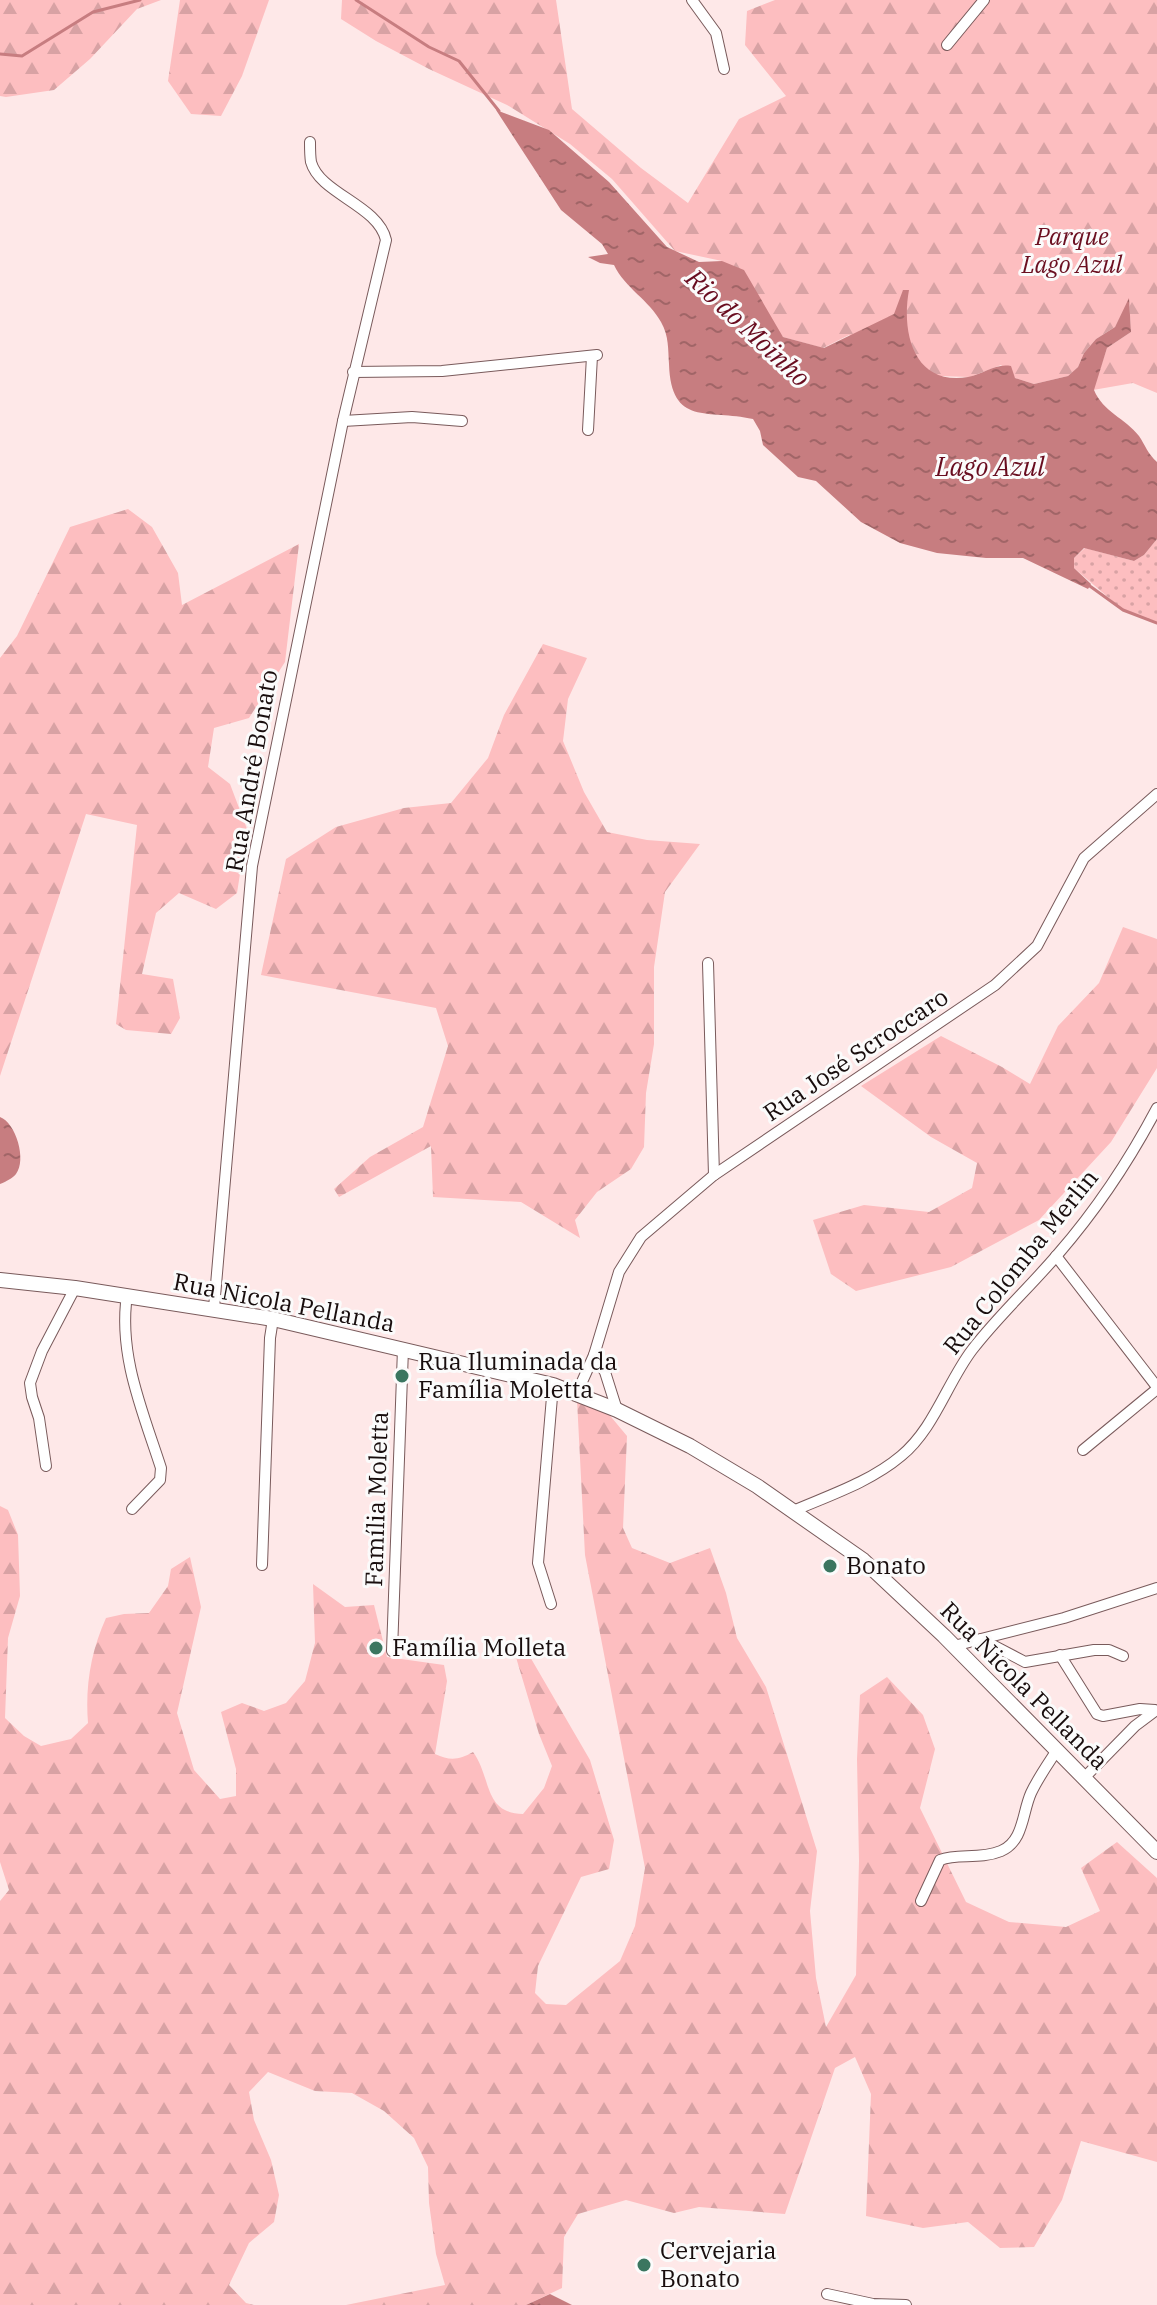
<svg xmlns="http://www.w3.org/2000/svg" width="1157" height="2305" font-family="'IBM Plex Serif',serif">
	<style>
		.grass { fill: url(#grass-dots) }
		.forest { fill: url(#forest-firs) }
		.water { fill: url(#water-ripples) }
		.lines { fill: none; stroke-linecap: round; stroke-linejoin: round }
		.stream { stroke: #c77d80; stroke-width: 3 }
		.street-casing { stroke: #795a5b; stroke-width: 12 }
		.secondary-casing { stroke: #795a5b; stroke-width: 16 }
		.street { stroke: #fff; stroke-width: 10 }
		.secondary { stroke: #fff; stroke-width: 14 }
		.poi-dot { fill: #3b7660; stroke: #fbfbfb; stroke-width: 3 }
		.labels { text-anchor: middle; stroke-width: 6; stroke-linejoin: round; paint-order: stroke }
		.park-label { font-size: 24px; font-style: italic; fill: #6b1021; stroke: #fbfbfb }
		.street-label { font-size: 24px; fill: #180d0d; stroke: #fbfbfb }
		.poi-label { font-size: 24px; fill: #180d0d; stroke: #fbfbfb; text-anchor: start }
		.water-label { font-size: 26px; font-style: italic; fill: #680c1f; stroke: #fbfbfb }
	</style>
	<defs>
		<pattern id="grass-dots" width="8" height="8" patternUnits="userSpaceOnUse" patternTransform="scale(2)"><rect width="8" height="8" fill="#fdbec0"/><path d="M2 2h.1M6 6h.1" fill="none" stroke="#d8a2a4" stroke-width="1.8" stroke-linecap="round"/></pattern>
		<pattern id="forest-firs" width="22" height="20" patternUnits="userSpaceOnUse" patternTransform="scale(2)"><rect width="22" height="20" fill="#fdbec0"/><path d="M5 1l3.5 6h-7zM16 11l3.5 6h-7z" fill="#d8a2a4"/></pattern>
		<pattern id="water-ripples" width="26" height="14" patternUnits="userSpaceOnUse" patternTransform="scale(2)"><rect width="26" height="14" fill="#c77d80"/><path d="M2 4q2-2 4 0t4 0M15 11q2-2 4 0t4 0" fill="none" stroke="#a16567"/></pattern>
	</defs>
	<rect width="100%" height="100%" fill="#fee8e8"/>
	<path class="grass" d="M1157,539V624L1123,610L1074,568V558L1085,548L1134,561L1144,555Z"/>
	<g class="forest">
		<path d="M0,0H161L137,9L90,59L54,90L6,97L0,96Z"/>
		<path d="M180,0H269L242,76L221,116L191,114L168,81Z"/>
		<path d="M342,0H556L572,109L641,168L688,203L739,119L786,96L745,45L747,11L775,0H1157V393L1133,383L1093,390L1107,348L1131,332L1129,300L1115,327L1096,339L1084,353L1078,367L1068,376L1034,384L1015,378L1001,365L970,377L938,376L849,335L823,348L783,337L722,261L675,251L612,179L570,144L507,105L429,69L376,41L341,19Z"/>
		<path d="M128,509L152,527L178,573L182,605L299,544L285,662L249,718L214,728L208,767L230,784L247,829L237,893L216,909L179,893L156,913L142,974L173,979L180,1018L171,1034L126,1030L116,1024L137,825L86,814L0,1076V658L17,636L70,527Z"/>
		<path d="M543,644L587,658L568,699L563,741L584,792L607,832L647,840L700,844L665,892L654,967V1044L646,1093L644,1147L631,1169L597,1192L575,1220L580,1238L521,1202L433,1197L431,1146L339,1197L334,1189L370,1157L423,1127L448,1046L436,1008L261,975L286,859L336,827L404,808L451,803L488,758L504,715Z"/>
		<path d="M1123,927L1157,939V1068L1111,1142L1039,1220L951,1267L856,1291L831,1274L813,1220L864,1205L929,1212L972,1188L977,1163L931,1137L861,1086L941,1036L1002,1067L1030,1084L1058,1026L1099,983Z"/>
		<path d="M577,1400L607,1412L627,1436L623,1528L632,1548L670,1563L710,1548L726,1593L737,1638L766,1687L817,1851L810,1911L816,1978L826,2027L856,1975L859,1861L857,1759L860,1695L887,1677L923,1715L935,1749L920,1808L966,1902L1009,1922L1066,1927L1100,1911L1081,1868L1117,1842L1157,1878V2162L1081,2141L1062,2200L1034,2247L1000,2248L968,2222L923,2228L866,2216L871,2094L855,2057L835,2068L785,2214L699,2207L674,2213L626,2200L578,2214L564,2237L562,2288L526,2305H346L445,2285L436,2254L429,2203L428,2167L414,2138L384,2111L352,2093L315,2091L268,2072L249,2092L254,2120L271,2160L279,2195L274,2222L249,2243L229,2285L246,2303L254,2305H0V1901L9,1890L0,1862V1506L8,1510L18,1535L20,1596L8,1638L5,1718L24,1736L41,1746L71,1739L88,1723C85,1686 91,1651 106,1618L124,1614L149,1613L168,1586L171,1569L190,1557L201,1607L177,1713L194,1770L220,1799L236,1796V1769L221,1712L242,1703L264,1711L286,1703L305,1681L315,1643L313,1584L345,1607L374,1605L387,1657L444,1665L447,1681L435,1754C450,1761 459,1760 473,1752C492,1778 483,1813 523,1814L544,1788L552,1766L539,1734L512,1644L522,1643L590,1760L614,1840L609,1869L581,1877L538,1966L535,1993L546,2004L566,2005L620,1961L635,1926L645,1868L585,1555Z"/>
	</g>
	<g class="water">
		<path d="M496,110L549,130L609,182L667,247L699,262L722,261L744,270L783,337L824,348L894,314L903,290H909C901,333 914,386 968,377C984,374 995,363 1011,366L1015,378L1034,384L1068,376L1078,367L1084,353L1096,339L1115,327L1129,298L1131,332L1107,348L1094,390C1103,412 1125,418 1139,436C1145,445 1148,454 1157,462V539L1144,555L1134,561L1084,548L1074,558V568L1091,584L1088,589L1023,558H986L937,553L900,543L861,522L816,481L798,477L763,445L760,431L753,419C708,409 671,427 669,364C668,349 669,336 661,322C649,300 625,288 614,265L600,263L588,257L608,254L602,244L561,210Z"/>
		<path d="M0,1117C16,1123 27,1160 16,1174C13,1178 5,1182 0,1184Z"/>
		<path d="M550,2294L572,2305H526Z"/>
	</g>
	<g class="lines">
		<g class="stream">
			<path d="M356,0L429,47L459,61L499,111"/>
			<path d="M0,54L22,56L93,12L140,0"/>
			<path d="M1087,584L1123,610L1157,623"/>
		</g>
		<defs>
			<g id="street">
				<path d="M692,0L716,33L724,69"/>
				<path d="M947,45L984,0"/>
				<path d="M353,372L442,371L597,355"/>
				<path d="M343,421L412,417L462,421"/>
				<path d="M588,430L592,356"/>
				<path d="M708,963L714,1175"/>
				<path d="M1056,1256L1157,1387"/>
				<path d="M127,1295C118,1355 143,1412 161,1468L160,1480L132,1509"/>
				<path d="M214,1308L252,866L343,421L386,240C378,205 320,194 311,162C310,156 310,148 310,142"/>
				<path d="M594,1355L605,1372L617,1410"/>
				<path d="M577,1393L594,1355L619,1272L641,1237L714,1175L995,985L1037,946L1084,858L1157,794"/>
				<path d="M1083,1450L1157,1389"/>
				<path d="M46,1466L39,1418L32,1397L30,1383L42,1351L75,1288"/>
				<path d="M793,1511C830,1495 870,1482 901,1456C934,1429 947,1383 972,1350C998,1316 1030,1287 1058,1254C1097,1209 1129,1161 1157,1108"/>
				<path d="M262,1565L270,1338L273,1319"/>
				<path d="M551,1604L538,1563L553,1385"/>
				<path d="M981,1639L1064,1618L1157,1588"/>
				<path d="M954,1646L981,1639L1025,1662L1094,1650H1109L1123,1656"/>
				<path d="M392,1651L403,1349"/>
				<path d="M1060,1655L1097,1714L1103,1716L1140,1709L1155,1710"/>
				<path d="M1084,1778L1135,1726L1155,1711"/>
				<path d="M921,1901L940,1860C958,1853 979,1860 1001,1851C1024,1841 1022,1813 1031,1793C1038,1778 1048,1764 1057,1750"/>
				<path d="M827,2294L873,2304L906,2305"/>
			</g>
			<path id="secondary" d="M0,1280L75,1288L273,1319L553,1385L617,1410L690,1446L757,1486L863,1560L944,1636L1157,1852"/>
		</defs>
		<use href="#street" class="street-casing"/>
		<use href="#secondary" class="secondary-casing"/>
		<use href="#street" class="street"/>
		<use href="#secondary" class="secondary"/>
	</g>
	<g class="poi-dot">
		<circle cx="402" cy="1376" r="8"/>
		<circle cx="830" cy="1566" r="8"/>
		<circle cx="376" cy="1648" r="8"/>
		<circle cx="644" cy="2265" r="8"/>
	</g>
	<g class="labels">
		<g class="park-label">
			<text x="1072" y="245">Parque<tspan x="1072" dy="28">Lago Azul</tspan></text>
		</g>
		<g class="street-label">
			<text transform="translate(252 771) rotate(-80)" y="8">Rua André Bonato</text>
			<text transform="translate(856 1055) rotate(-34)" y="8">Rua José Scroccaro</text>
			<text transform="translate(1021 1262) rotate(-51)" y="8">Rua Colomba Merlin</text>
			<text transform="translate(284 1303) rotate(11)" y="8">Rua Nicola Pellanda</text>
			<text transform="translate(377 1499) rotate(-88)" y="8">Família Moletta</text>
			<text transform="translate(1024 1686) rotate(45)" y="8">Rua Nicola Pellanda</text>
		</g>
		<g class="poi-label">
			<text x="418" y="1370">Rua Iluminada da<tspan x="418" dy="28">Família Moletta</tspan></text>
			<text x="846" y="1574">Bonato</text>
			<text x="392" y="1656">Família Molleta</text>
			<text x="660" y="2259">Cervejaria<tspan x="660" dy="28">Bonato</tspan></text>
		</g>
		<g class="water-label">
			<text transform="translate(748 328) rotate(43)" y="9">Rio do Moinho</text>
			<text x="990" y="476">Lago Azul</text>
		</g>
	</g>
</svg>
